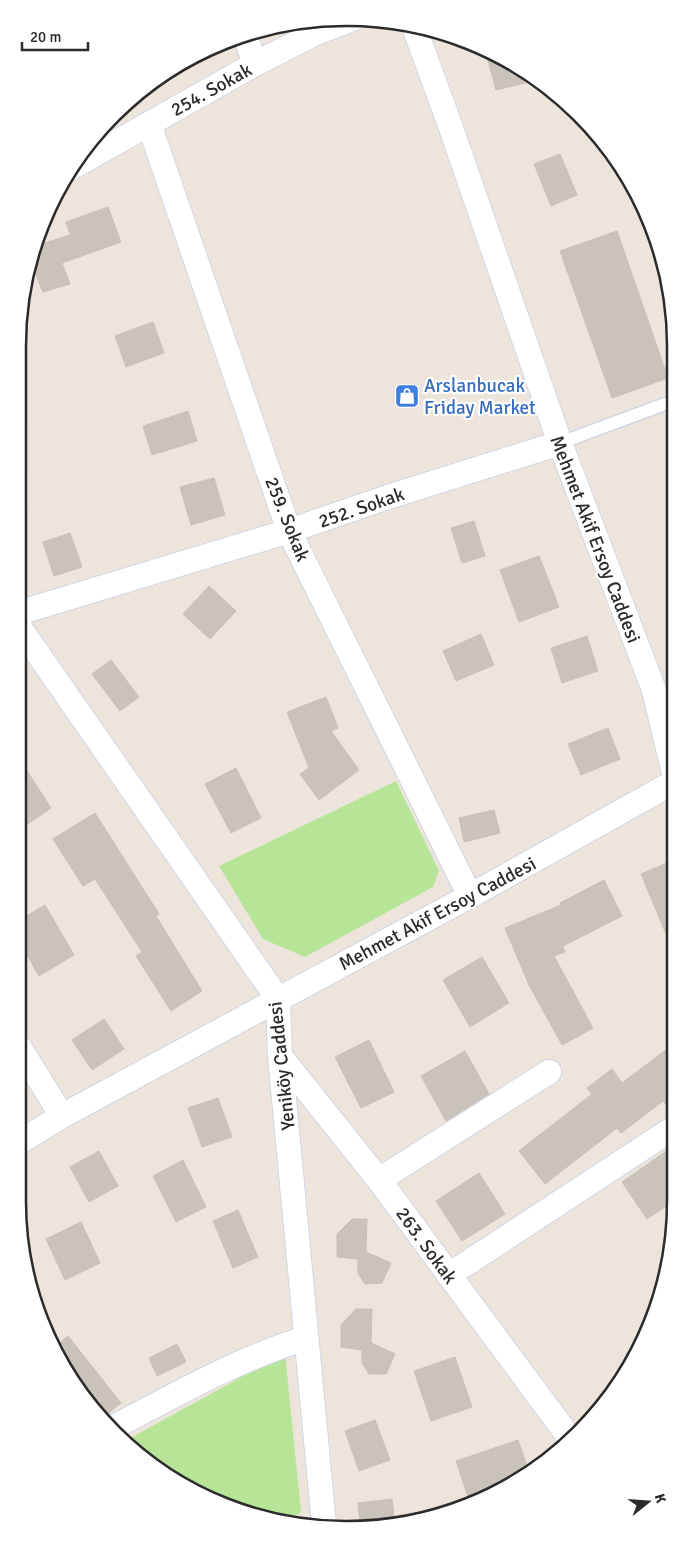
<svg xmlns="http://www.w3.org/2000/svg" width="693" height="1547" font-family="Signika,sans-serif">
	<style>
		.green { fill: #b6e597 }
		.building { fill: #c9c3bb; stroke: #c9c1b6 }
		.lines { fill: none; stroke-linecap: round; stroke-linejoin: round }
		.lane-casing { stroke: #d1d6e4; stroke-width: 15 }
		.street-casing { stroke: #d1d6e4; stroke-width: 26 }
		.lane { stroke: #fff; stroke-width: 12 }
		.street { stroke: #fff; stroke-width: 24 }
		.labels { text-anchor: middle; stroke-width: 4.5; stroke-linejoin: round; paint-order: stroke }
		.street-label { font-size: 19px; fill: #2b2b2b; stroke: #fff }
		.shop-label { font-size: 19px; fill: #366cbe; stroke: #fff; text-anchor: start }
		.rim { fill: none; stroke: #2b2b2b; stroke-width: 2.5 }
	</style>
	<rect width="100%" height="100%" fill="#ede5dc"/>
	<g class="green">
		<path d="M396,781L439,871L433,887L305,957L263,939L219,866Z"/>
		<path d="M285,1353L301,1512L286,1523L182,1486L127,1440Z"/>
	</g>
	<g class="building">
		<path d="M485,50L505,61L537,80L496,90Z"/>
		<path d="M560,154L577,195L551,206L534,164Z"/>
		<path d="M108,207L121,242L62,263L70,284L43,292L30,260L35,246L70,235L66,222Z"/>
		<path d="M617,231L668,378L612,398L560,251Z"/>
		<path d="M153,322L164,353L126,367L115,336Z"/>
		<path d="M188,411L197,441L152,455L143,426Z"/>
		<path d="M214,478L225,515L191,525L180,487Z"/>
		<path d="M474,521L485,556L462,563L451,528Z"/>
		<path d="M70,533L82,567L54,576L43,542Z"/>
		<path d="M539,556L559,607L519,622L500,570Z"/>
		<path d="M209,586L236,611L210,639L183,614Z"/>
		<path d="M481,634L494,665L456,681L443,651Z"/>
		<path d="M587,636L598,671L562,683L551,648Z"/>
		<path d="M111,660L139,697L120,711L92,674Z"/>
		<path d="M326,697L338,728L331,731L359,770L319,800L300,774L309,768L287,712Z"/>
		<path d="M608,728L620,759L581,775L568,744Z"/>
		<path d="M18,757L51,808L18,831Z"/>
		<path d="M236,768L261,818L231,833L205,784Z"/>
		<path d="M494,810L500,833L464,842L459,818Z"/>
		<path d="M95,813L159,914L156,916L202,991L171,1011L136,956L142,952L95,879L83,886L53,839Z"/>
		<path d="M674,860L675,953H674L641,874Z"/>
		<path d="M604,880L622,916L563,946L565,952L554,956L593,1028L562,1045L529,985L505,928L561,905L560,903Z"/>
		<path d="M45,905L74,955L39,976L18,939V921Z"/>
		<path d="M482,957L509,1003L470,1027L443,980Z"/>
		<path d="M104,1019L124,1049L92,1070L72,1040Z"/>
		<path d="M369,1040L394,1092L361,1108L335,1057Z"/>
		<path d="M675,1043V1113L673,1114L663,1101L621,1133L617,1128L545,1184L519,1151L592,1094L587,1088L612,1069L622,1083Z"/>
		<path d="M465,1051L489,1094L446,1121L421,1076Z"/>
		<path d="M218,1098L232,1137L202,1147L188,1108Z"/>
		<path d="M675,1145V1200L647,1219L622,1182Z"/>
		<path d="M99,1151L118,1186L89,1202L70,1167Z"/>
		<path d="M183,1160L206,1207L176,1222L153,1176Z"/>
		<path d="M479,1173L505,1214L462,1241L436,1201Z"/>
		<path d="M238,1210L258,1257L233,1268L213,1221Z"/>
		<path d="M352,1219H367L366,1252L391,1263L382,1283L365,1284L358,1273V1259L337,1257V1234Z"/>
		<path d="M81,1222L100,1263L65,1280L46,1239Z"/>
		<path d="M356,1309H372L371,1343L395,1354L386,1374H369L362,1363V1350L341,1347V1325Z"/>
		<path d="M68,1336L121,1403L101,1419L61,1365L54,1348Z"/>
		<path d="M177,1344L186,1362L157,1376L149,1358Z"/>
		<path d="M455,1357L472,1407L431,1421L414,1371Z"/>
		<path d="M375,1420L390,1460L359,1471L345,1431Z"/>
		<path d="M518,1440L529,1471L511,1486L470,1503L456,1461Z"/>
		<path d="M392,1499L395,1525L373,1526L372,1523L360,1524L358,1503Z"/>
	</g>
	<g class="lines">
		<defs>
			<path id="lane" d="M560,443L673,401"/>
			<g id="street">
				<path d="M413,24L450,125L560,443L654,690L674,773"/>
				<path d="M245,35L255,64"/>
				<path d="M149,124L289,531L470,896"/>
				<path d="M71,168L255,64L316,33L355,18"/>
				<path d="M18,613L289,531L388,497L560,443"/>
				<path d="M18,625L278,999L280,1056L324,1525"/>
				<path d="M18,1045L62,1116"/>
				<path d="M280,1056L379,1180L569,1437"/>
				<path d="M18,1143L62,1116L470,896L674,782"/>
				<path d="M379,1180L549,1072"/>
				<path d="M449,1275L675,1127"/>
				<path d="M112,1428C177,1394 236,1360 306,1338"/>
			</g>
		</defs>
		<use href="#lane" class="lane-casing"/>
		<use href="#street" class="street-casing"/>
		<use href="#lane" class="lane"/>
		<use href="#street" class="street"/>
	</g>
	<defs>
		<symbol id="shop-square" viewBox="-11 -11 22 22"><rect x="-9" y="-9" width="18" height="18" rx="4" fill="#3f7fe0" stroke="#fff"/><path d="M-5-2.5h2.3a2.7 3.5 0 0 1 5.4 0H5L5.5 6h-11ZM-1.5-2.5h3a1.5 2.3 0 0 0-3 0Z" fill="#fff"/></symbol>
	</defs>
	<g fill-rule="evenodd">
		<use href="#shop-square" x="393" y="382" width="28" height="28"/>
	</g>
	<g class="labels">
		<g class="street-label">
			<text transform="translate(211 89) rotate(-29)" y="7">254. Sokak</text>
			<text transform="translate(361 507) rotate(-19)" y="7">252. Sokak</text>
			<text transform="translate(288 519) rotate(68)" y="7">259. Sokak</text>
			<text transform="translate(596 539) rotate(69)" y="7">Mehmet Akif Ersoy Caddesi</text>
			<text transform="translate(437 913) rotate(-28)" y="7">Mehmet Akif Ersoy Caddesi</text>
			<text transform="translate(281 1066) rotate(-96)" y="7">Yeniköy Caddesi</text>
			<text transform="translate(427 1245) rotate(54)" y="7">263. Sokak</text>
		</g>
		<g class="shop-label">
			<text x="424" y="392">Arslanbucak<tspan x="424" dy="22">Friday Market</tspan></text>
		</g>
	</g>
	<path d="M0 0H693V1547H0ZM346 26H347A320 320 0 0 1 667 346V1201A320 320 0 0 1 347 1521H346A320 320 0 0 1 26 1201V346A320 320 0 0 1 346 26Z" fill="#fff" fill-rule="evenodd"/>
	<path class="rim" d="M346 26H347A320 320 0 0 1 667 346V1201A320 320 0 0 1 347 1521H346A320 320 0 0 1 26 1201V346A320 320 0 0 1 346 26Z"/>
	<g transform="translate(648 1502) rotate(73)" stroke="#ffffff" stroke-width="4" paint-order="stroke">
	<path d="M0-4L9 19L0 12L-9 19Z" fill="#2b2b2b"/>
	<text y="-8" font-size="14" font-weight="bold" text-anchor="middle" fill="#2b2b2b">K</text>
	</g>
	<path d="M22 42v8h66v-8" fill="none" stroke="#2b2b2b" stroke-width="2.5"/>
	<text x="30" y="42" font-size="15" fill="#2b2b2b" stroke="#ffffff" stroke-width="4" paint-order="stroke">20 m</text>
</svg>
